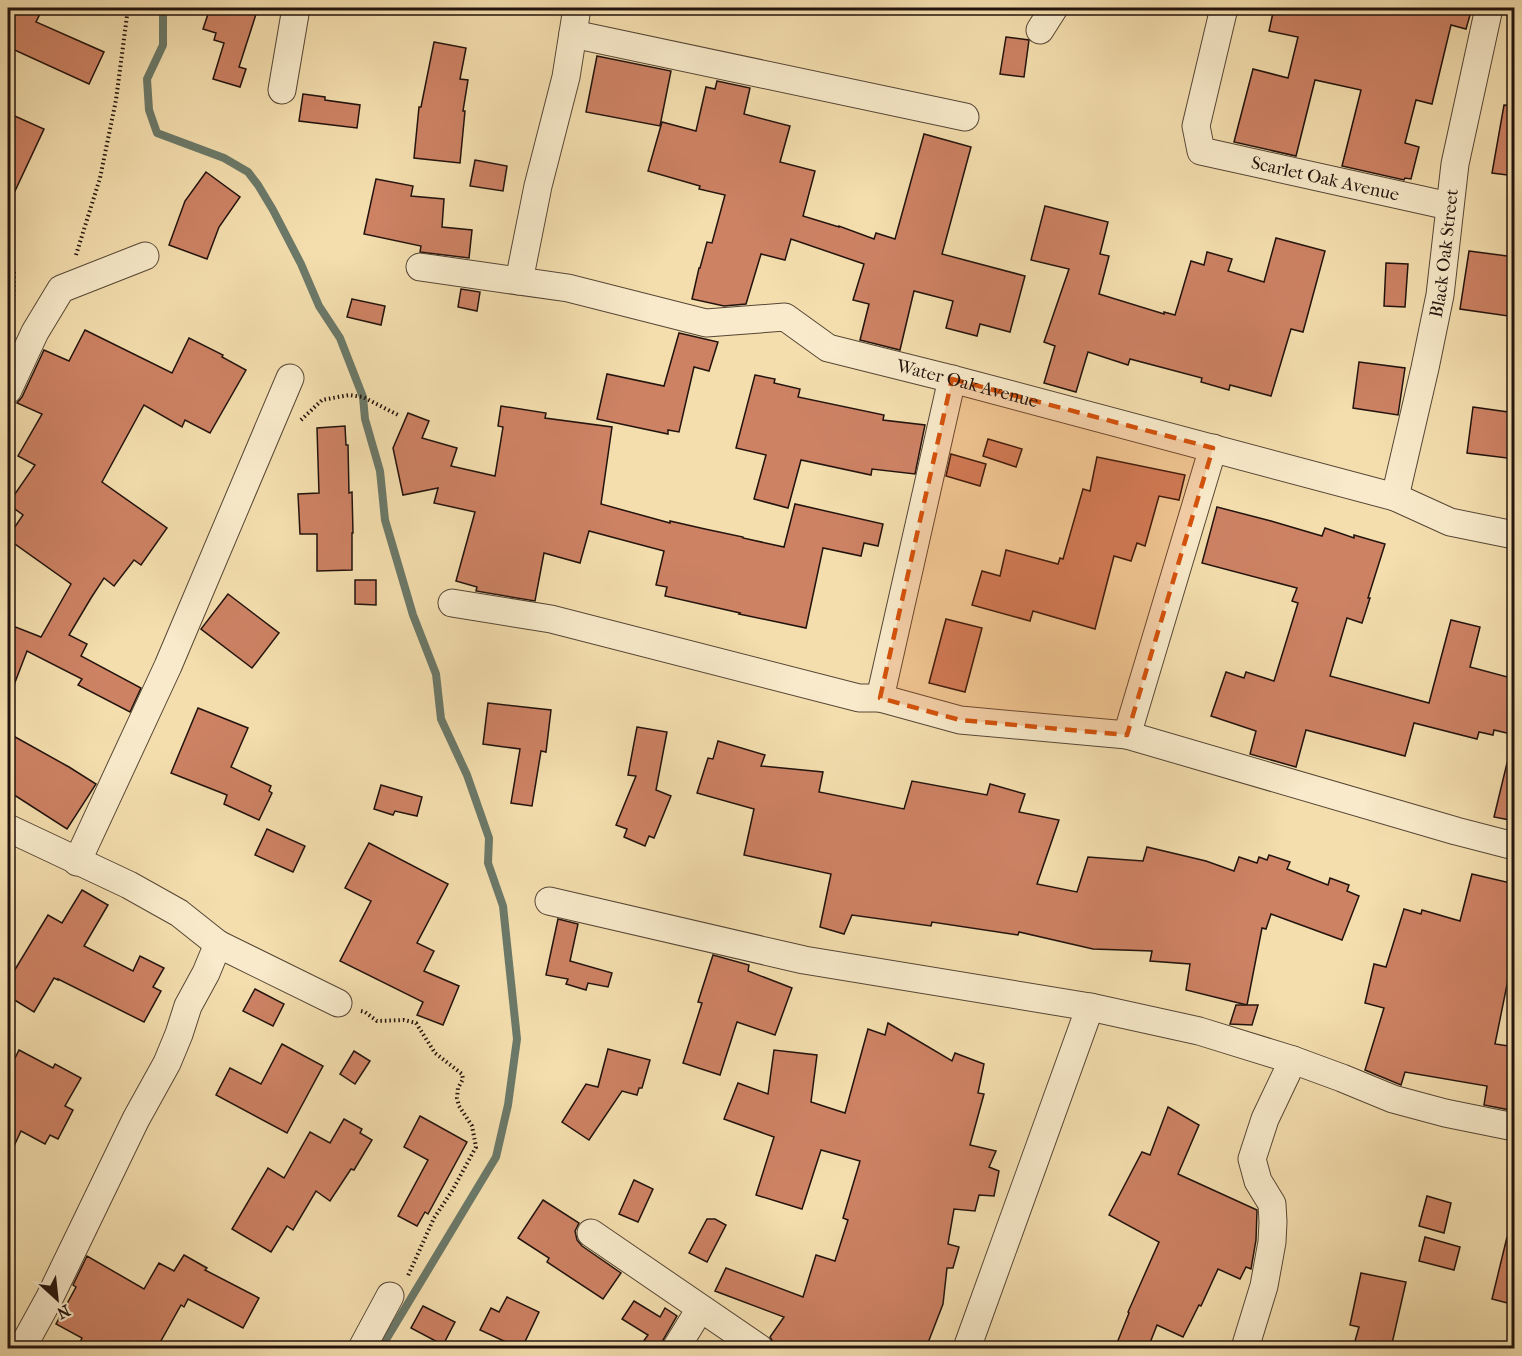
<svg xmlns="http://www.w3.org/2000/svg" width="1522" height="1356" font-family="'IM FELL French Canon',serif">
	<style>
		.lines { fill: none; stroke-linecap: round; stroke-linejoin: round }
		.stream { stroke: #6b7969; stroke-width: 8 }
		.building { fill: #cd8264; stroke: #22130d; stroke-width: 1.5 }
		.minor-casing { stroke: #564635; stroke-width: 29 }
		.path { stroke: #22130d; stroke-width: 4; stroke-dasharray: 1.5 3; stroke-linecap: butt }
		.minor { stroke: #f8eaca; stroke-width: 27 }
		.marked { fill: #d4520c; fill-opacity: 0.2; stroke: #d4520c; stroke-width: 4.5; stroke-dasharray: 12 8; stroke-linejoin: round }
		.labels { text-anchor: middle; stroke-width: 4.5; stroke-linejoin: round; paint-order: stroke }
		.street-label { font-size: 18px; fill: #22130d; stroke: #f8eaca }
	</style>
	<rect width="100%" height="100%" fill="#f4deae"/>
	<filter id="stains"><feTurbulence type="fractalNoise" baseFrequency=".00333" numOctaves="4"/><feColorMatrix values="0 0 0 0 .2 0 0 0 0 .09 0 0 0 0 .02 0 0 0 .5 -.17"/></filter>
	<radialGradient id="worn" r=".72"><stop offset=".6" stop-color="#630" stop-opacity="0"/><stop offset="1" stop-color="#630" stop-opacity=".3"/></radialGradient>
	<g class="lines">
		<path class="stream" d="M163,8V45L147,79L149,110L157,133L224,158L248,172L258,185L273,210L301,264L319,306L340,338L363,397L365,419L380,471L385,520L413,615L436,674L441,719L467,775L489,838L488,863L503,906L517,1039L508,1105L496,1157L381,1348"/>
	</g>
	<g class="building">
		<path d="M8,8H43L36,22L104,52L89,84L8,47Z"/>
		<path d="M210,8H258L239,67L246,69L240,87L213,79L224,43L214,40L216,33L203,29Z"/>
		<path d="M1274,8H1472L1466,29L1451,25L1432,104L1416,100L1405,143L1419,147L1411,179L1405,178L1404,180L1342,166L1361,90L1315,80L1296,156L1234,142L1253,69L1288,78L1298,37L1269,31Z"/>
		<path d="M1006,37L1029,40L1024,77L1000,74Z"/>
		<path d="M434,42L466,48L460,79L468,80L463,111H465L460,163L414,158L419,107H421Z"/>
		<path d="M597,56L671,71L660,126L586,112Z"/>
		<path d="M717,81L750,88L744,114L790,126L780,162L815,171L803,216L839,227V226L874,239L876,233L895,239L924,134L971,147L942,254L1025,276L1010,332L980,324L977,336L946,328L953,301L914,291L900,350L860,340L869,304L853,300L864,264L791,239L785,260L761,254L746,304L724,306L692,299L699,268H700L707,242L712,243L725,195L699,189L700,186L648,171L662,122L696,131L706,87L715,89Z"/>
		<path d="M303,94L325,97V100L360,105L357,128L299,121Z"/>
		<path d="M1504,105L1515,106V176L1492,173Z"/>
		<path d="M8,113L44,129L8,206Z"/>
		<path d="M475,160L507,166L503,191L470,186Z"/>
		<path d="M206,172L240,197L219,227L207,259L169,245L185,201Z"/>
		<path d="M376,179L413,186L411,196L444,199L442,227L472,230L469,258L420,252L421,246L364,234Z"/>
		<path d="M1045,206L1108,222L1100,254L1109,256L1099,294L1164,314V312L1175,315L1191,261L1204,265L1207,252L1232,259L1228,271L1264,282L1276,238L1325,251L1303,332L1291,329L1271,396L1230,385L1229,390L1201,382L1202,378L1130,359L1128,365L1088,352L1076,392L1044,383L1055,346L1044,342L1069,269L1031,260Z"/>
		<path d="M1469,251L1515,257V317L1460,309Z"/>
		<path d="M1386,263L1408,264L1405,307L1384,306Z"/>
		<path d="M461,289L480,292L477,311L458,307Z"/>
		<path d="M352,299L385,306L381,325L347,317Z"/>
		<path d="M85,330L172,373L189,338L223,355L222,357L246,370L210,433L185,420L182,427L144,405L102,482L167,528L141,565L134,560L114,586L104,578L91,598L69,635L87,644L81,656L141,688L130,712L78,685L82,679L27,651L9,698H8V624L41,637L71,584L8,539V537L23,515L8,504L35,465L18,456L42,414L17,403L22,397L44,350L69,361Z"/>
		<path d="M679,333L718,342L709,371L694,367L679,432L668,430V434L597,419L607,374L664,386Z"/>
		<path d="M1359,362L1405,368L1398,415L1353,408Z"/>
		<path d="M755,375L775,379L774,383L800,389L798,397L884,415L883,420L925,425L915,474L872,469L871,475L801,460L788,508L754,499L766,455L736,448Z"/>
		<path d="M501,406L546,413L545,418L612,427L601,504L670,523V521L705,529L743,537V538L784,547L795,504L883,524L878,546L864,543L861,556L823,548L806,628L739,614L740,613L665,596L667,587L656,585L664,551L589,531L580,563L544,553L535,601L476,591L477,587L456,581L475,512L434,503L438,488L403,495L393,448L408,413L429,421L422,438L457,448L451,466L495,476L503,427L498,426Z"/>
		<path d="M1473,407L1515,413V459L1467,453Z"/>
		<path d="M345,426L346,445H348L349,493L352,492L353,533H352V570L317,571V534H300L298,494L319,493L317,428Z"/>
		<path d="M988,439L1022,449L1016,467L983,456Z"/>
		<path d="M951,454L986,464L980,486L946,476Z"/>
		<path d="M1097,457L1185,475L1179,500L1159,496L1145,546L1137,543L1131,561L1114,556L1095,629L1033,611L1030,621L972,605L982,571L1000,576L1006,550L1058,564L1060,558L1063,559L1083,489L1090,491Z"/>
		<path d="M1217,507L1271,521L1322,536L1325,528L1354,538V535L1385,544L1368,598H1370L1362,623L1347,618L1330,676L1429,703L1451,620L1480,627L1470,667L1515,679V735L1494,730L1493,735L1479,732L1477,739L1414,723L1405,756L1306,730L1296,767L1250,754L1256,731L1211,716L1226,672L1244,678L1246,672L1274,681L1298,603L1292,601L1297,588L1202,563Z"/>
		<path d="M355,580H376V605L355,604Z"/>
		<path d="M228,594L279,633L252,668L201,629Z"/>
		<path d="M946,619L982,628L965,692L929,683Z"/>
		<path d="M488,703L551,710L546,752L541,751L532,806L511,803L520,749L483,744Z"/>
		<path d="M198,708L248,728L231,767L271,786L269,791L272,793L259,820L224,804L227,795L171,773Z"/>
		<path d="M637,727L667,732L656,790L671,796L654,838L649,836L645,846L624,837L627,829L616,825L636,776L628,775Z"/>
		<path d="M8,733L69,767L96,784L67,829L8,791Z"/>
		<path d="M718,741L765,755L761,766L823,772L819,792L904,809L912,781L987,795L990,784L1025,794L1019,812L1059,820L1037,884L1077,892L1088,857L1143,861L1147,847L1206,861L1234,871L1239,857L1257,863L1259,857L1267,860L1269,855L1290,862L1287,869L1328,885L1330,878L1349,885L1347,891L1359,896L1342,940L1271,914L1266,929L1262,928L1247,1005L1186,990L1190,964L1150,961L1152,951L1093,949L1019,932L1018,935L932,922L931,926L852,915L844,934L820,927L831,874L744,855L754,809L697,793L708,758L713,759Z"/>
		<path d="M1507,763L1515,764V821L1494,817Z"/>
		<path d="M381,785L422,797L417,816L395,811L393,815L374,809Z"/>
		<path d="M267,829L305,846L293,872L255,855Z"/>
		<path d="M369,843L448,884L417,943L434,951L424,971L459,986L443,1025L417,1015L423,1002L340,961L371,901L345,888Z"/>
		<path d="M1472,874L1515,884V961L1512,960L1495,1044L1515,1047V1111L1484,1105L1487,1086L1405,1072L1401,1085L1365,1070L1384,1008L1365,1003L1374,964L1386,967L1404,909L1421,914L1422,910L1460,921Z"/>
		<path d="M82,890L108,905L84,946L133,971L140,956L164,968L153,987L161,991L144,1022L58,979V980L54,978L34,1012L8,996V981L48,915L62,923Z"/>
		<path d="M558,919L578,924L570,961L612,973L608,987L588,983L586,990L566,984L568,979L546,975Z"/>
		<path d="M713,955L749,965L748,971L792,988L775,1035L737,1022L720,1075L683,1063L702,1003L698,1002Z"/>
		<path d="M255,989L284,1004L273,1026L243,1011Z"/>
		<path d="M1236,1005H1258L1252,1025L1230,1024Z"/>
		<path d="M888,1023L952,1061L955,1053L984,1064L978,1093L984,1094L970,1145L996,1151L989,1167L999,1171L994,1196L979,1195L975,1211L954,1209L948,1244L959,1247L953,1268H947L943,1304L926,1348H775L773,1342L770,1337L784,1317L715,1291L726,1268L803,1297L816,1255L835,1261L848,1220L843,1218L860,1161L821,1150L802,1209L756,1195L774,1137L724,1119L738,1083L768,1094L774,1050L817,1055L811,1102L845,1113L868,1029L885,1035Z"/>
		<path d="M282,1044L323,1066L287,1133L216,1095L230,1068L261,1084Z"/>
		<path d="M608,1049L650,1060L642,1088H639L637,1095L622,1091L589,1140L562,1122L586,1084L598,1087Z"/>
		<path d="M19,1050L53,1068L55,1064L81,1078L65,1106L73,1110L58,1139L50,1135L45,1144L21,1131L8,1159V1054L15,1058Z"/>
		<path d="M354,1051L370,1061L355,1084L340,1074Z"/>
		<path d="M1168,1107L1199,1125L1178,1174L1257,1210L1256,1240L1251,1269L1246,1267L1240,1279L1218,1269L1201,1306L1199,1305L1183,1337L1157,1325L1148,1348H1115L1129,1313L1128,1312L1159,1242L1109,1215L1142,1152L1150,1155Z"/>
		<path d="M420,1116L467,1142L428,1214L425,1212L417,1226L398,1216L428,1160L404,1147Z"/>
		<path d="M344,1119L362,1129L360,1133L372,1140L354,1170L351,1169L330,1201L316,1191L293,1230L287,1226L271,1252L232,1229L268,1168L284,1178L310,1132L330,1143Z"/>
		<path d="M634,1180L653,1189L638,1222L619,1214Z"/>
		<path d="M1427,1196L1451,1203L1444,1233L1419,1226Z"/>
		<path d="M543,1200L579,1223L575,1231L577,1240L582,1246L621,1273L603,1299L547,1262L549,1258L518,1238Z"/>
		<path d="M707,1219H715L726,1225L707,1262L689,1253Z"/>
		<path d="M1425,1237L1460,1247L1454,1270L1419,1261Z"/>
		<path d="M1507,1237L1515,1238V1305L1492,1299Z"/>
		<path d="M184,1255L207,1268L205,1270L259,1298L243,1328L188,1299L184,1307L181,1305L157,1348H77L82,1338L56,1324L76,1287L73,1285L87,1256L144,1289L159,1263L174,1271Z"/>
		<path d="M1361,1273L1406,1282L1391,1348H1353L1359,1327L1350,1325Z"/>
		<path d="M507,1297L539,1312L522,1348H519L480,1330L491,1308L499,1312Z"/>
		<path d="M634,1301L660,1317L665,1308L677,1316L663,1340L660,1348H654L643,1342L648,1335L622,1319Z"/>
		<path d="M423,1306L455,1322L443,1345L411,1328Z"/>
	</g>
	<g class="lines">
		<defs>
			<g id="minor">
				<path id="s1" d="M1224,8L1196,126L1201,151L1449,206"/>
				<path d="M1040,30L1054,8"/>
				<path d="M573,34L965,117"/>
				<path d="M282,90L296,8"/>
				<path id="s2" d="M420,267L568,288L706,323L785,317L828,348L952,379L1395,497L1450,522L1514,535"/>
				<path d="M519,281L538,186L566,77L577,8"/>
				<path d="M8,390L35,332L61,289L145,256"/>
				<path id="s3" d="M1395,497L1425,368L1440,295L1455,164L1489,8"/>
				<path d="M452,603L551,619L859,698H880L960,720L1127,735L1456,831L1514,846"/>
				<path d="M880,698L952,379"/>
				<path d="M1127,735L1213,448"/>
				<path d="M8,828L129,885L179,913L218,944L338,1003"/>
				<path d="M77,862L168,666L290,378"/>
				<path d="M549,901L804,960L1090,1007L1199,1031L1293,1060L1342,1078L1393,1099L1445,1113L1514,1127"/>
				<path d="M591,1233L759,1348"/>
				<path d="M22,1348L50,1297L136,1119L167,1063L179,1034L188,1006L206,973L218,944"/>
				<path d="M362,1348L390,1296"/>
				<path d="M676,1348L700,1309"/>
				<path d="M967,1348L1090,1007"/>
				<path d="M1245,1348L1264,1286L1272,1242L1273,1222L1272,1204L1258,1181L1252,1159L1265,1119L1293,1060"/>
			</g>
		</defs>
		<use href="#minor" class="minor-casing"/>
		<g class="path">
			<path d="M8,255L14,270L13,313L16,315"/>
			<path d="M76,255L100,178L116,100L128,8"/>
			<path d="M301,420L322,400L349,395L363,397L400,416"/>
			<path d="M361,1011L365,1012L377,1021L404,1020L416,1023L435,1053L462,1074L463,1079L458,1088L457,1098L459,1106L472,1126L476,1147L452,1191L434,1218L407,1278"/>
		</g>
		<use href="#minor" class="minor"/>
	</g>
	<path class="marked" d="M952,379L1213,448L1127,735L960,720L880,698Z"/>
	<g class="labels">
		<g class="street-label">
			<text dy="6" stroke="none"><textPath href="#s1" startOffset="274">Scarlet Oak Avenue</textPath></text>
			<text dy="6" stroke="none"><textPath href="#s3" startOffset="249">Black Oak Street</textPath></text>
			<text dy="6" stroke="none"><textPath href="#s2" startOffset="568">Water Oak Avenue</textPath></text>
		</g>
	</g>
	<rect width="1522" height="1356" fill="none" stroke="#f4deae" stroke-width="30"/>
	<rect x="9" y="9" width="1504" height="1338" fill="none" stroke="#22130d" stroke-width="3"/>
	<rect x="15" y="15" width="1492" height="1326" fill="none" stroke="#22130d" stroke-width="1.5"/>
	<g transform="translate(57 1299) rotate(153)" stroke="#f8eaca" stroke-width="4.5" paint-order="stroke">
	<path d="M0-4.5L10 22L0 15L-10 22Z" fill="#22130d"/>
	<text y="-9" font-size="16" font-weight="bold" text-anchor="middle" fill="#22130d">N</text>
	</g>
	<rect width="100%" height="100%" filter="url(#stains)"/>
	<rect width="100%" height="100%" fill="url(#worn)"/>
</svg>
